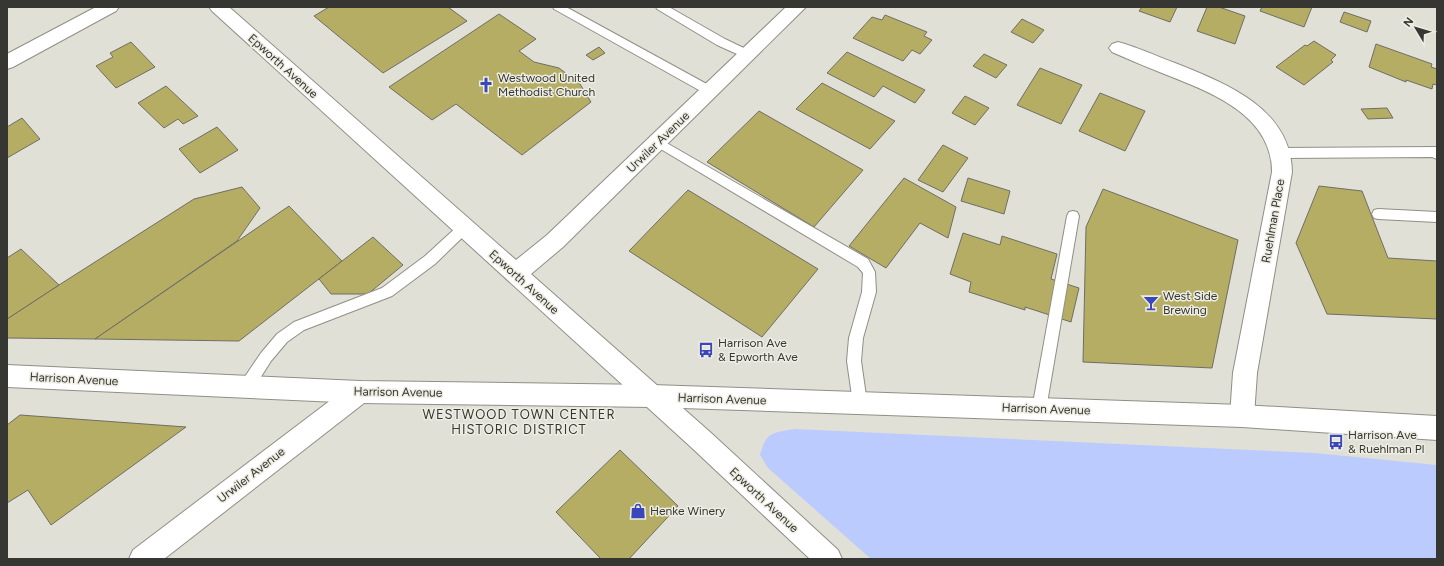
<svg xmlns="http://www.w3.org/2000/svg" width="1444" height="566" font-family="Figtree,sans-serif">
	<style>
		.green { fill: #bccbfe }
		.building { fill: #b4ad63; stroke: #6f6e65 }
		.lines { fill: none; stroke-linecap: round; stroke-linejoin: round }
		.lane-casing { stroke: #908f86; stroke-width: 2 }
		.street-casing { stroke: #908f86; stroke-width: 2 }
		.secondary-casing { stroke: #908f86; stroke-width: 2 }
		.lane { fill: #fff; fill-rule: evenodd }
		.street { fill: #fff; fill-rule: evenodd }
		.secondary { fill: #fff; fill-rule: evenodd }
		.labels { text-anchor: middle; stroke-width: 3; stroke-linejoin: round; paint-order: stroke }
		.street-label { font-size: 12px; fill: #363632; stroke: #eeede3 }
		.poi-label { font-size: 12px; fill: #363632; stroke: #eeede3; text-anchor: start }
		.neighbourhood-label { font-size: 13px; letter-spacing: 1px; fill: #363632; stroke: #eeede3 }
	</style>
	<rect width="100%" height="100%" fill="#e1e0d6"/>
	<path class="green" d="M794,429L1315,453L1437,465V559H871L768,468L760,455C766,432 772,433 794,429Z"/>
	<g class="building">
		<path d="M329,7H448L467,21L383,73L314,16Z"/>
		<path d="M1142,7H1177L1170,22L1139,11Z"/>
		<path d="M1207,7H1219L1245,16L1235,44L1197,31Z"/>
		<path d="M1262,7H1312L1304,27L1260,11Z"/>
		<path d="M1344,12L1371,21L1367,32L1340,22Z"/>
		<path d="M499,14L536,39L519,51L534,62L559,68L580,84L591,102L522,155L456,104L432,120L389,87Z"/>
		<path d="M885,15L927,32L924,36L932,40L920,54L912,50L903,61L853,38L872,17L882,20Z"/>
		<path d="M1022,19L1044,30L1033,43L1011,32Z"/>
		<path d="M1314,41L1336,55L1331,60L1333,62L1304,85L1276,67L1305,45L1307,46Z"/>
		<path d="M131,42L155,67L116,88L96,66L113,57L110,53Z"/>
		<path d="M1376,44L1432,64L1431,67L1437,69V85L1433,84L1432,89L1406,80V82L1369,67Z"/>
		<path d="M599,47L605,53L593,60L586,55Z"/>
		<path d="M847,52L925,90L915,103L883,86L874,97L827,73Z"/>
		<path d="M984,54L1007,65L996,78L973,66Z"/>
		<path d="M1040,68L1082,85L1061,124L1017,105Z"/>
		<path d="M822,83L895,121L870,149L796,109Z"/>
		<path d="M166,86L198,116L183,124L178,119L164,128L138,103Z"/>
		<path d="M1100,93L1145,111L1125,151L1079,131Z"/>
		<path d="M965,96L989,108L975,125L952,113Z"/>
		<path d="M1387,108L1393,118L1368,119L1361,109Z"/>
		<path d="M759,111L863,170L814,227L707,162Z"/>
		<path d="M22,118L40,139L7,158V127Z"/>
		<path d="M217,127L238,150L200,173L179,149Z"/>
		<path d="M943,145L968,158L943,192L918,180Z"/>
		<path d="M904,178L956,207L948,238L920,223L886,268L849,246Z"/>
		<path d="M968,178L1010,191L1004,214L961,201Z"/>
		<path d="M1319,186L1362,191L1388,258L1437,261V319L1327,314L1296,243Z"/>
		<path d="M242,187L260,208L237,241L95,339L7,338V319L59,285L194,199Z"/>
		<path d="M1103,189L1238,240L1212,368L1083,362L1086,227Z"/>
		<path d="M688,190L818,269L762,337L629,251Z"/>
		<path d="M289,206L342,261L239,341L95,339Z"/>
		<path d="M963,233L1000,245L1002,236L1057,254L1051,279L1079,288L1071,322L1025,307V310L969,292L971,282L950,274Z"/>
		<path d="M373,237L403,265L368,294H331L319,279Z"/>
		<path d="M21,249L59,285L7,319V258Z"/>
		<path d="M20,415L186,427L51,525L28,490L7,503V425Z"/>
		<path d="M620,450L678,506L629,559H601L556,512Z"/>
	</g>
	<g class="lines">
		<defs>
			<g id="lane">
				<path d="M553,7H566L714,88L716,91L714,94H706L554,9Z"/>
				<path d="M656,7H669L725,39L752,52L753,55L752,58L748,59L717,45L657,9Z"/>
				<path d="M658,138L868,259L875,272L876,292L863,338L861,361L867,403L865,408L860,410L855,408L853,403L847,361L849,338L862,292L863,273L858,267L654,145L652,142L654,139Z"/>
				<path d="M1280,148L1436,147L1437,159L1432,157L1280,158L1276,156L1274,153L1276,150Z"/>
				<path d="M1378,209L1437,212V222L1378,219L1374,218L1372,214L1374,210Z"/>
				<path d="M1073,211L1077,212L1079,216L1046,409L1044,414L1039,416L1034,414L1032,409L1067,216L1069,212Z"/>
				<path d="M464,223L468,224L470,228L468,232L435,264L392,296L304,330L287,342L271,361L252,391L247,392L242,391L240,386L242,381L261,353L277,334L294,322L382,288L425,256L460,224Z"/>
			</g>
			<g id="street">
				<path d="M96,7H119L116,11L13,67L7,69V54Z"/>
				<path d="M209,7H229L516,260L547,235L786,7H806L563,247L531,274L710,432L838,550L842,559H810L692,448L212,11Z"/>
				<path d="M1118,42C1137,47 1156,56 1175,63C1225,83 1291,108 1292,172L1257,373L1254,416L1251,424L1242,427L1233,424L1230,416L1233,373L1272,172C1272,117 1215,94 1172,77C1152,69 1132,61 1112,52L1109,48L1112,44Z"/>
				<path d="M360,381L368,384L372,392L368,400L164,559H129L133,550L352,384Z"/>
			</g>
			<path id="secondary" d="M7,365L360,381L652,385L1242,405L1437,416V440L1242,427L652,407L360,403L7,387Z"/>
		</defs>
		<use href="#lane" class="lane-casing"/>
		<use href="#street" class="street-casing"/>
		<use href="#secondary" class="secondary-casing"/>
		<use href="#lane" class="lane"/>
		<use href="#street" class="street"/>
		<use href="#secondary" class="secondary"/>
	</g>
	<defs>
		<symbol id="church-bare" viewBox="-9 -9 18 18"><path d="M-1.2-6h2.4v3.5h3.3v2.4h-3.3V6h-2.4V-.1h-3.3v-2.4h3.3Z" fill="#3947ba" stroke="#eeede3" stroke-width="2.5" paint-order="stroke"/></symbol>
		<symbol id="bar-bare" viewBox="-9 -9 18 18"><path d="M-6-5H6L.8 .8V4.5H3.5V6h-7V4.5H-.8V.8Z" fill="#3947ba" stroke="#eeede3" stroke-width="2.5" paint-order="stroke"/></symbol>
		<symbol id="bus-bare" viewBox="-9 -9 18 18"><path d="M-5-6H5V4H4V6H2V4H-2V6H-4V4H-5ZM-3.5-4V0h7V-4ZM-3.5 1.2v1.5H-2V1.2ZM2 1.2v1.5H3.5V1.2Z" fill="#3947ba" stroke="#eeede3" stroke-width="2.5" paint-order="stroke"/></symbol>
		<symbol id="shop-bare" viewBox="-9 -9 18 18"><path d="M-5-2.5h2.3a2.7 3.5 0 0 1 5.4 0H5L5.5 6h-11ZM-1.5-2.5h3a1.5 2.3 0 0 0-3 0Z" fill="#3947ba" stroke="#eeede3" stroke-width="2.5" paint-order="stroke"/></symbol>
	</defs>
	<g fill-rule="evenodd">
		<use href="#church-bare" x="475" y="74" width="22" height="22"/>
		<use href="#bar-bare" x="1140" y="292" width="22" height="22"/>
		<use href="#bus-bare" x="695" y="339" width="22" height="22"/>
		<use href="#bus-bare" x="1325" y="431" width="22" height="22"/>
		<use href="#shop-bare" x="627" y="500" width="22" height="22"/>
	</g>
	<g class="labels">
		<g class="street-label">
			<text transform="translate(283 66) rotate(42)" y="4">Epworth Avenue</text>
			<text transform="translate(658 142) rotate(-44)" y="4">Urwiler Avenue</text>
			<text transform="translate(1273 221) rotate(-80)" y="4">Ruehlman Place</text>
			<text transform="translate(524 282) rotate(42)" y="4">Epworth Avenue</text>
			<text transform="translate(74 379) rotate(3)" y="4">Harrison Avenue</text>
			<text transform="translate(398 392) rotate(1)" y="4">Harrison Avenue</text>
			<text transform="translate(722 399) rotate(2)" y="4">Harrison Avenue</text>
			<text transform="translate(1046 409) rotate(2)" y="4">Harrison Avenue</text>
			<text transform="translate(251 475) rotate(-38)" y="4">Urwiler Avenue</text>
			<text transform="translate(764 500) rotate(43)" y="4">Epworth Avenue</text>
		</g>
		<g class="poi-label">
			<text x="498" y="82">Westwood United<tspan x="498" dy="14">Methodist Church</tspan></text>
			<text x="1163" y="300">West Side<tspan x="1163" dy="14">Brewing</tspan></text>
			<text x="718" y="347">Harrison Ave<tspan x="718" dy="14">&amp; Epworth Ave</tspan></text>
			<text x="1348" y="439">Harrison Ave<tspan x="1348" dy="14">&amp; Ruehlman Pl</tspan></text>
			<text x="650" y="515">Henke Winery</text>
		</g>
		<g class="neighbourhood-label">
			<text x="519" y="419">WESTWOOD TOWN CENTER<tspan x="519" dy="15">HISTORIC DISTRICT</tspan></text>
		</g>
	</g>
	<rect width="1444" height="566" fill="none" stroke="#363632" stroke-width="16"/>
	<g transform="translate(1416 28) rotate(308)" stroke="#eeede3" stroke-width="3" paint-order="stroke">
	<path d="M0-3L7 15L0 10L-7 15Z" fill="#363632"/>
	<text y="-6" font-size="11" font-weight="bold" text-anchor="middle" fill="#363632">N</text>
	</g>
</svg>
